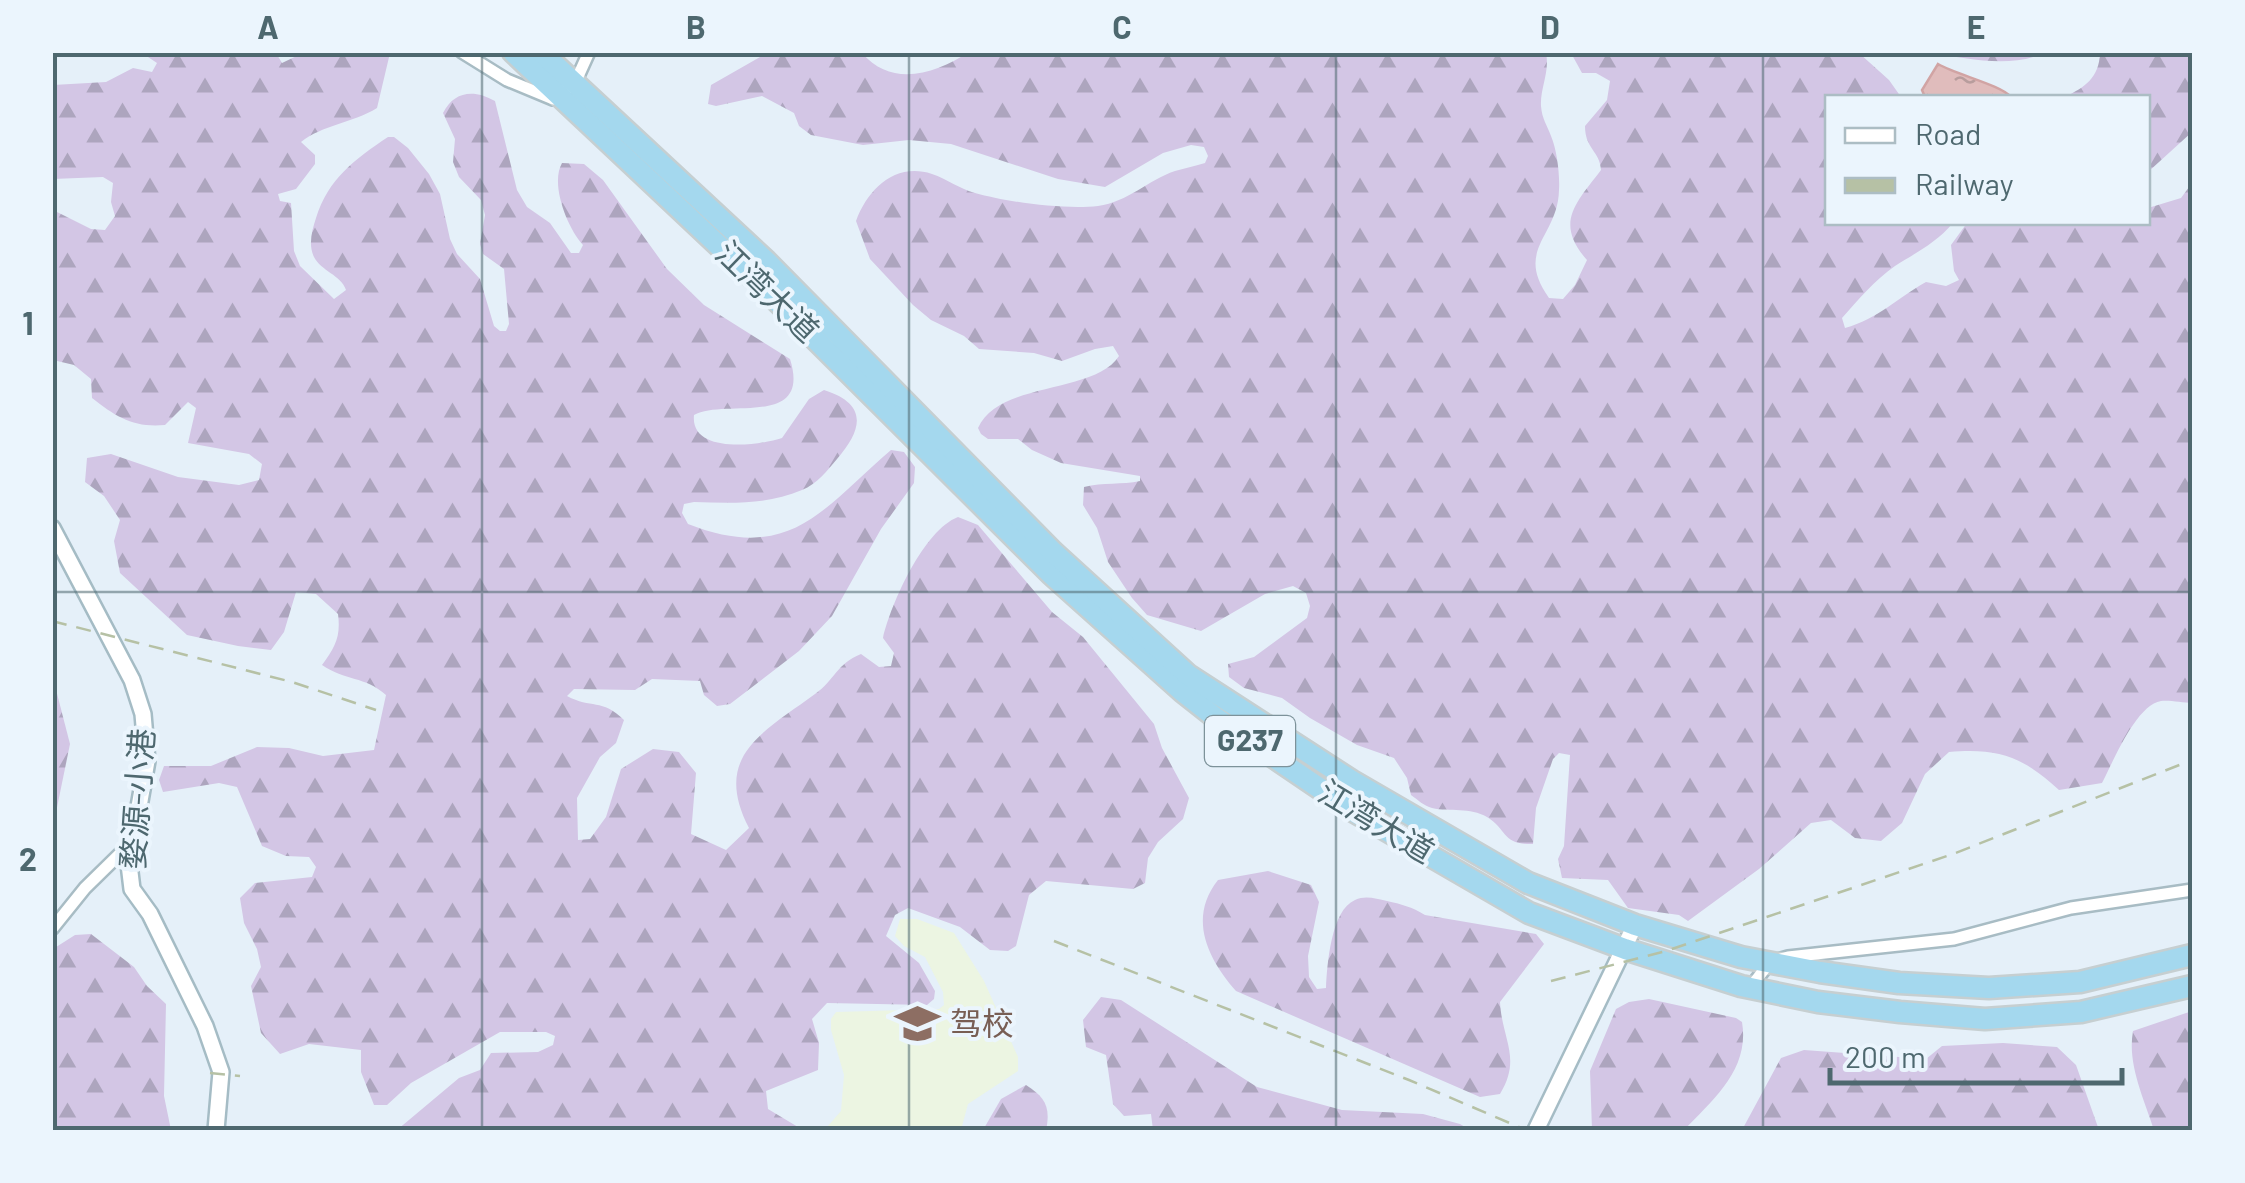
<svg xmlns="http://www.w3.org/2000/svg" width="2245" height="1183" font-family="Barlow,'Noto Sans SC',sans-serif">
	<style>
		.education { fill: #ecf5e2 }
		.forest { fill: url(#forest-firs) }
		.water { fill: url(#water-ripples); stroke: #d1a4a4; stroke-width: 2.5 }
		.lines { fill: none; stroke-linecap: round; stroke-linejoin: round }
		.minor-casing { stroke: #a8bcc4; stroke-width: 16 }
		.secondary-casing { stroke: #a5bcc5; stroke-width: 20 }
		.trunk-casing { stroke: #c6cfd1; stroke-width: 25 }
		.minor { stroke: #fff; stroke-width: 11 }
		.secondary { stroke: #fff; stroke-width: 15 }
		.trunk { stroke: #a4d8ee; stroke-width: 20 }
		.rail { stroke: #b6c1a5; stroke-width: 2.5; stroke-dasharray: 15 10; stroke-linecap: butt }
		.grid { fill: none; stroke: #4e686f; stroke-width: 2.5; stroke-opacity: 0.55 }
		.labels { text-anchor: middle; stroke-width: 8; stroke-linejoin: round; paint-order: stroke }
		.shield { fill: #ebf5fd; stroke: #7d929a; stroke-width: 2.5 }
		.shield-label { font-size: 30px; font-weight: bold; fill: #4e686f }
		.street-label { font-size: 32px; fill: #4e686f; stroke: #ebf5fd }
		.education-label { font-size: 32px; fill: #785e54; stroke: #ebf5fd; text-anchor: start }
		.neatline { fill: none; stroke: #4e686f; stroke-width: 4 }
		.grid-label { font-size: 32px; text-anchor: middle; font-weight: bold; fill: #4e686f }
	</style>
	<defs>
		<pattern id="forest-firs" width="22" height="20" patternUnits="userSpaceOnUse" patternTransform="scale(2.5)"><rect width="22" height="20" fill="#d3c6e5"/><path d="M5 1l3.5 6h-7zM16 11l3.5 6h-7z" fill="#ada5be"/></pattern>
		<pattern id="water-ripples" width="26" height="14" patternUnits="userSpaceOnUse" patternTransform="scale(2.5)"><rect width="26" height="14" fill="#e0bcbc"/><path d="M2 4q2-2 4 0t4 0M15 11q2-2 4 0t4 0" fill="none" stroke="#b89d9d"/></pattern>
	</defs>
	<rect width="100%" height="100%" fill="#e5f0f9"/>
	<path class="education" d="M900,919H917L954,933L984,981L1018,1057V1071L968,1104L961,1130H832L828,1126L841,1111L844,1075L831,1030V1019L836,1012L939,1009L944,1005L943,992L925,957L904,946L895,936Z"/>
	<g class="forest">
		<path d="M969,52L1546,53C1550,72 1540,88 1541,106C1542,119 1547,125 1551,136C1557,150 1560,175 1559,190C1558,237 1514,249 1549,298L1563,299L1575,285L1587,260C1554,223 1576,203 1601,170C1600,151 1585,149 1585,126L1607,100L1610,81L1596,73H1582L1571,53H1859L1889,80L1901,97L1828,98V222L1953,223C1936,243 1917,252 1895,266C1875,280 1858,300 1842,318L1845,328C1878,319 1897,298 1926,282L1946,286L1959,280L1954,271L1951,245L1967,223L2148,222V208L2181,198L2192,183V703C2183,703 2170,700 2161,701C2136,705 2113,762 2102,783L2059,790C2022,756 1998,748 1949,752L1925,774L1902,823L1881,841L1855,838L1831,820L1811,823L1759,869L1688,921L1679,915L1628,908L1608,880L1562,878L1558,859L1564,846L1570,755L1559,753L1553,759L1536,808L1533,844C1502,845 1508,830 1487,817C1470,807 1450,812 1432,808C1424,806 1418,800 1411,795L1407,778L1394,758L1357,745L1310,718L1282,698L1244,688L1229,677L1228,664L1254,657L1307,618L1310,606L1306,593L1293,586L1265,594L1201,631L1147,615L1132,598L1108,562L1097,528L1083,505L1084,487C1103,482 1122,485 1140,481V476L1061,463L1032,450L1018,439H988L981,434L978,428C999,381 1095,394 1119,356L1113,346L1095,349L1062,361L1034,353L979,349L964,336L931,320L913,305L870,259L856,221C868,189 895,162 932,174C947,179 960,189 975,193C1007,202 1065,210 1098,206C1128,202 1148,180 1175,171C1185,168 1196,166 1205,163L1208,156L1204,147L1191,145L1163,153L1105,187L1058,179L951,144L909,140L863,145L811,135L799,126L794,113L762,96L716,106L708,104L711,85L767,53H862C892,88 935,74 969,52Z"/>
		<path d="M142,53H276L282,63L303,53H390L377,108C353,123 322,125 301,142L315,155V164L296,189L278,194L280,201L291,203L294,251L300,266L334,299L346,290C341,275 321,271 314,257C308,245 312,230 316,218C328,179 355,159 388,137H394L408,148L429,174L440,194L450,239L457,254L480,279L494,326L500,331H506L509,324L504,269L483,254L480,244L485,215L481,200L459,177L453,162L455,139L443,113C454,91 474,89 495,101L517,190L527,207L550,223L571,253H579L583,245C567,227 550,184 562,163L584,164L603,180L667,269L704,305L790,359C812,429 725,398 694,415C690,454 758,446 782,438L809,399L824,390C868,404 863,429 837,459C827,471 817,484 802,490C767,505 732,503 694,502L684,504L682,513L688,524C791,564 822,509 891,450L904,452L915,467L914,483L881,529L832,616L799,651L730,704L717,706L704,695L700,681L652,679L635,690L574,689L567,696C591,709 602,698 624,720L616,743L600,757L577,798L578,840L590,839L606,817L621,769L653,749L679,752L696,773L691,834L726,850L749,828C712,756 762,733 815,694C835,680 836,664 861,654L879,667L891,666L894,653L883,638C891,603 924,530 958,517L978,525L1052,612L1083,637L1154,724L1162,748L1189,798L1183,819L1158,842L1148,858L1145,883L1133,889L1046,881L1029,895L1016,946L1008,951L990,950L960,927L908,908L895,915L886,936L919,963L935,991L934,999L927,1005L827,1003L812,1019L819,1043L818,1070L766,1091L768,1109L803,1130H397L459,1078L480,1070L491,1053L538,1052L553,1045L555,1036L546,1032H500L411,1083L387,1105H374L361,1072V1050L309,1044L280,1054L261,1033L251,986L261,967L257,949L244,923L240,898L255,883L312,877L316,867L309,857L286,856L262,846L237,787L219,783L163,792L159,780L164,766H211L257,747L289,748L323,756L374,750L386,695C365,676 345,681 322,665C335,647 341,637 338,614L316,594L296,592L284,632L271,650L238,646L187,635L120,573L114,541L120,520L104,496L85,482L87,458L111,454L178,477L239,485L259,480L262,464L249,454L188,443L196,408L188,402L165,425C134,428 116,417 92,398L91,379L74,365L53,360V210L91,229L105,230L115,216L111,202L113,183L103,177L53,179V85L106,82L133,68L152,72L157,63Z"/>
		<path d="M1930,53H2044C2008,69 1968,58 1930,53Z"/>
		<path d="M2100,53H2192V132L2148,172V98L2065,97C2085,87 2099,78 2100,53Z"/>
		<path d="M53,678L70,744L53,827L52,678Z"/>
		<path d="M1268,871L1311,885L1319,902L1308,956L1309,977L1317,989L1326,988C1327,965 1331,910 1355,900C1366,895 1376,899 1387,901C1401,904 1412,907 1425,915L1536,934L1544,944L1500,1002C1502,1040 1522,1058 1500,1094L1480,1097L1236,991C1207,958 1188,918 1218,880Z"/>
		<path d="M91,934L134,967L147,986L166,1004L164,1096L171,1130H53V949L75,935Z"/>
		<path d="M1101,997L1121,1000L1257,1087L1342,1110L1423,1114L1460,1124L1470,1130H1153L1151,1114L1124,1116L1113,1104L1106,1055L1086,1047L1083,1020Z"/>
		<path d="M1649,999L1736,1018L1742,1022C1750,1069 1714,1099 1684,1130H1592L1590,1071L1616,1009L1629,1002Z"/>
		<path d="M2192,1011V1130H2154C2144,1099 2127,1064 2133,1031Z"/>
		<path d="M2003,1043L2057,1047L2076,1065L2099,1130H1742L1781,1058L1804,1050L1926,1059L1942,1046Z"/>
		<path d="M1026,1085C1045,1097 1051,1107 1046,1130H983L1001,1099Z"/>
	</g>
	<path class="water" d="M1938,64C1957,75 2001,85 2011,97H1925L1922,90Z"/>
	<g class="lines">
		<defs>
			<g id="minor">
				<path d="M462,52L507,80L553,99L575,83L589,52"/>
				<path d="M52,929L85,888L134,840"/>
				<path d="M1750,988L1770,962L1788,957L1954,939L2071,908L2192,890"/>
			</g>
			<g id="secondary">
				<path d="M52,528L132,680L143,714L147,761L129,864L132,889L150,914L205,1026L221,1072L216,1130"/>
				<path d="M1536,1130L1635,925"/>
			</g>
			<g id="trunk">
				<path d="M513,52L767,291L1051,574L1183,692L1216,718L1353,811L1529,913L1625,949L1741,986L1818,1002L1900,1012L1985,1019L2081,1012L2192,986"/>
				<path d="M541,52L766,261L1053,552L1188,675L1352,781L1528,883L1635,925L1741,957L1820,972L1899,983L1989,988L2080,982L2192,955"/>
			</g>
		</defs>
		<use href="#minor" class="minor-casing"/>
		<use href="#secondary" class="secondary-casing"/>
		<use href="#trunk" class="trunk-casing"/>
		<use href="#minor" class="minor"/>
		<use href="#secondary" class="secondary"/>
		<use href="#trunk" class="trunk"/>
		<g class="rail">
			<path d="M52,621L292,682L376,710"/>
			<path d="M1054,941L1409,1080L1526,1130"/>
			<path d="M1551,981L1666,951L1953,854L2192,760"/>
			<path d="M210,1073L240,1076"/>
		</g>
	</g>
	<path class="grid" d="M482,52V1130M909,52V1130M1336,52V1130M1763,52V1130M52,592H2192"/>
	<defs>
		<symbol id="school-bare" viewBox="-9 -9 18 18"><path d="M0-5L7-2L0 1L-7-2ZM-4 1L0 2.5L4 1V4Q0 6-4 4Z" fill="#8d6e63" stroke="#ebf5fd" stroke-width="2.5" paint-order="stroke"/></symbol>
	</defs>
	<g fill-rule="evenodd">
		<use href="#school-bare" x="886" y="992" width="63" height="63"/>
	</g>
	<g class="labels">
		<rect class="shield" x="1205" y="716" width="90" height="50" rx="8"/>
		<g class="shield-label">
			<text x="1250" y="751">G237</text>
		</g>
		<g class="street-label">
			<text transform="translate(767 292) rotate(44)" y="11">江湾大道</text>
			<text transform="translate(138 799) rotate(-86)" y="11">婺源-小港</text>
			<text transform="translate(1376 822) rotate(31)" y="11">江湾大道</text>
		</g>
		<g class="education-label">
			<text x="950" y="1035">驾校</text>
		</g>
	</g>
	<rect width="2245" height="1183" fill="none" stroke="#ebf5fd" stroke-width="110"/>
	<rect x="1825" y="95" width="325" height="130" fill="#ebf5fd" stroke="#acbdc4" stroke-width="2.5"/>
	<rect x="1845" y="128" width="50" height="15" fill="#ffffff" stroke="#acbdc4" stroke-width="2.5"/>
	<text x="1915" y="145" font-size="30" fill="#4e686f">Road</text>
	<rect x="1845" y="178" width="50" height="15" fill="#b6c1a5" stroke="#acbdc4" stroke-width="2.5"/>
	<text x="1915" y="195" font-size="30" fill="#4e686f">Railway</text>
	<path d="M1830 1068v15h292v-15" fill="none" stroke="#4e686f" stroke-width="5"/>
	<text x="1845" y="1068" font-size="30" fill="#4e686f" stroke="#ebf5fd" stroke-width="8" paint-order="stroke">200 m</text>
	<rect x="55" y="55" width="2135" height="1073" class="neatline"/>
	<g class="grid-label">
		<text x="268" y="39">A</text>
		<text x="696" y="39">B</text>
		<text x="1122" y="39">C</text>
		<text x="1550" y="39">D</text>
		<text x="1976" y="39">E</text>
		<text x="28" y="335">1</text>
		<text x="28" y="871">2</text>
	</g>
</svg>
